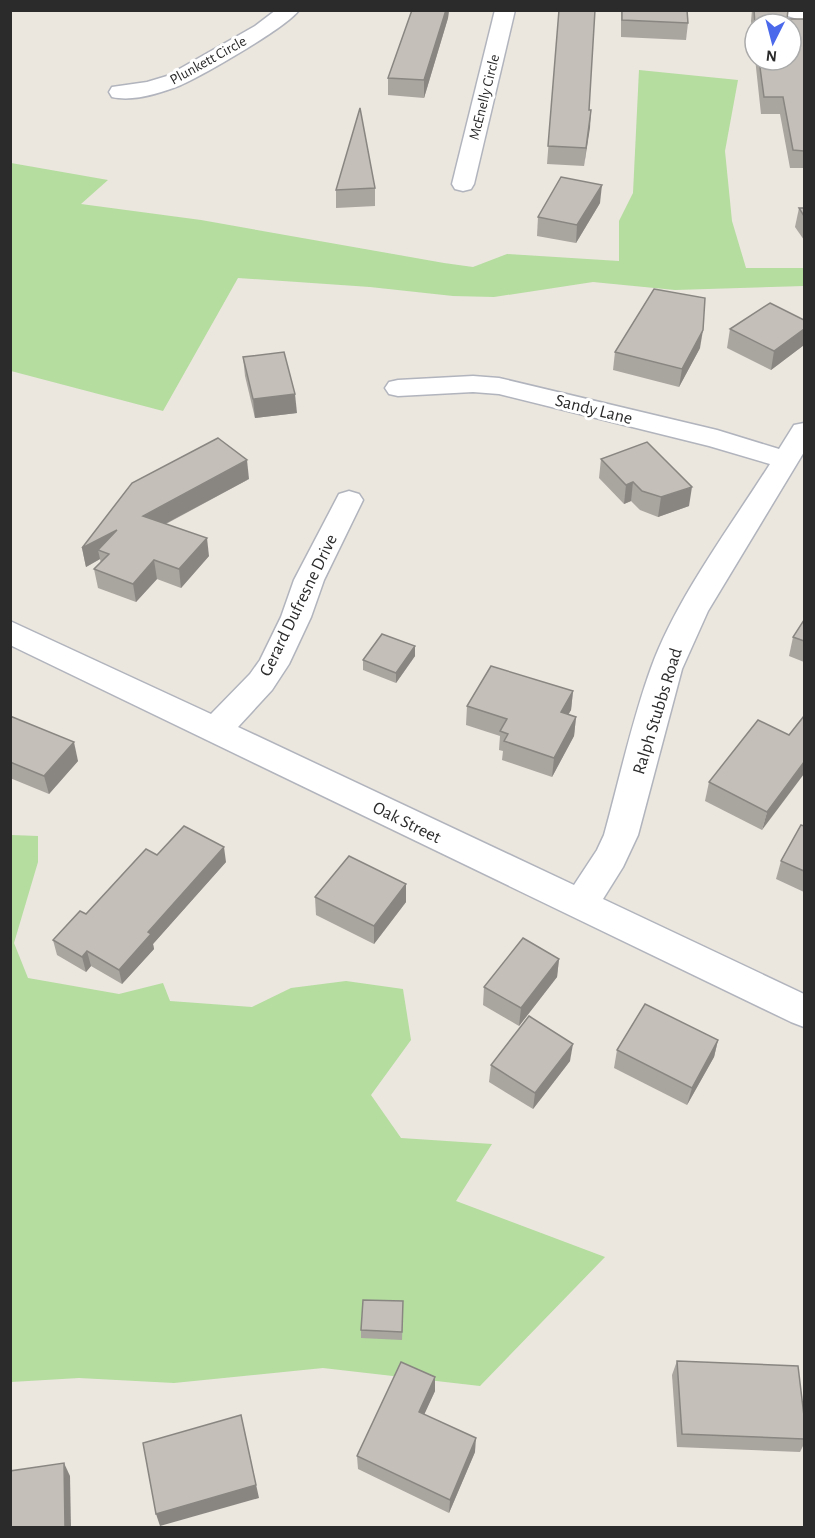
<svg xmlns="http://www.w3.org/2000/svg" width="815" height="1538" font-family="'Alegreya Sans',sans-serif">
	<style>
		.green { fill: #b4dd9f }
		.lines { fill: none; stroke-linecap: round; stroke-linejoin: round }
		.minor-casing { stroke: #b1b4bd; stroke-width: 3 }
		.minor { fill: #fff; fill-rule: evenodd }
		.wall { fill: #a9a59f; fill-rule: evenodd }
		.shaded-wall { fill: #898682 }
		.building { fill: #c4c0b9; stroke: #898682; stroke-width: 1.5 }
		.labels { text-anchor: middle; stroke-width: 6; stroke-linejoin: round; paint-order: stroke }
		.far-street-label { font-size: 15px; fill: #2b2b2b; stroke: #fff }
		.street-label { font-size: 18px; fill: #2b2b2b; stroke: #fff }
	</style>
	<rect width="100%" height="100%" fill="#ebe6de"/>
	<g class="green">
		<path d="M639,70L738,80L725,151L732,221L746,268H804V286L675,290L593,282L494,297L453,296L370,287L238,278L163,411L11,371V163L108,180L81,204L201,220L444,263L473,267L507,254L619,261V221L633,193Z"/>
		<path d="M11,835L38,836V862L14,943L28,978L119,994L163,983L170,1001L252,1007L291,988L346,981L403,989L411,1040L371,1095L401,1138L492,1144L456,1201L605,1257L480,1386L323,1368L174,1383L79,1378L11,1382Z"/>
	</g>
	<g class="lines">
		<defs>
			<g id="minor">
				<path d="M276,10H299C286,28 203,75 181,85C161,93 133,102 112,97L109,92L112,87L147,82L167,76L255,26Z"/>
				<path d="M495,10H515L474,184L471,189L463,191L455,189L452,184Z"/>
				<path d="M778,10H804V21L781,14Z"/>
				<path d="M473,376L499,378L717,430L779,449L794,425L804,423V452L708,611L682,669L638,835L623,867L603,899L804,994V1027L791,1022L10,645V621L211,714L250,674L260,660L281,617L294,580L339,494L349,491L359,494L363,500L324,580L311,617L289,664L272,690L238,727L574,885L597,850L604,835C619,781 632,720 651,668C676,599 730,527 770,464L709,446L499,394L473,392L398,396L389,394L385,388L389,382L398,380Z"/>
			</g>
		</defs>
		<use href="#minor" class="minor-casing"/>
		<use href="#minor" class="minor"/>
	</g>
	<g class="wall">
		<path d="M412,10H449L448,18L424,98L388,95V78Z"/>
		<path d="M559,10L589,110H591L584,166L547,164Z"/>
		<path d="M621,10H687L688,23L686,40L621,37Z"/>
		<path d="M752,10H788L787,19L804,20V168H790L780,114H761L751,21ZM755,24L791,60H755Z"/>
		<path d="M375,188V206L336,208V190Z"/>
		<path d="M600,203L576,243L537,236L538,217Z"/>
		<path d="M799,208H804V240L795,227Z"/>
		<path d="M804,320V345L771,370L727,348L730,329Z"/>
		<path d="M700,348L679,387L613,370L615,352Z"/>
		<path d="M243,357L297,413L255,418L245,376Z"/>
		<path d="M601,459L689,506L658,517L640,510L631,501L624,504L599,478Z"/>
		<path d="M249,479L166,524L209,556L181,588L157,579L136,602L98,588L94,569L101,563L100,559L86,567L82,548Z"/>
		<path d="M804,620V662L789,656L793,637Z"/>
		<path d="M415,646V656L396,683L363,670V660Z"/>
		<path d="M573,691L571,710L568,714L576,717L574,736L552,777L502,760L503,751L499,750L500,736L466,725L467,706Z"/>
		<path d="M10,716L78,761L49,794L10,778Z"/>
		<path d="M789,735L762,830L705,801L709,782Z"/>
		<path d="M804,826V892L776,879L781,861Z"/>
		<path d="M157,855L226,862L153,944L154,949L122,984L91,966L86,972L57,955L53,940L86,914Z"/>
		<path d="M406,884V902L374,944L316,915L315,897Z"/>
		<path d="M559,959L557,977L519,1026L483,1005L484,987Z"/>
		<path d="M718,1040L714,1057L687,1105L614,1068L617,1050Z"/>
		<path d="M570,1061L533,1109L489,1082L491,1065Z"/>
		<path d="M403,1309L402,1340L361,1338V1330Z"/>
		<path d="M677,1361L804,1416V1444L800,1452L677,1447L672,1375Z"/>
		<path d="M435,1377V1391L424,1414L475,1452L449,1513L358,1469L357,1456Z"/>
	</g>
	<g class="shaded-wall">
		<path d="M446,10H449L448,18L424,98V80Z"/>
		<path d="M591,110L590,128L584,166L586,148Z"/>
		<path d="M602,185L600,203L576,243L577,225Z"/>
		<path d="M804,329V345L771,370L774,351Z"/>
		<path d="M703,330L700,348L679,387L682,369Z"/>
		<path d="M295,394L297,413L255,418L253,399Z"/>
		<path d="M247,460L249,479L146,534L143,516Z"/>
		<path d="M633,482L631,501L624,504L626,485Z"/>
		<path d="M692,487L689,506L658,517L661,497Z"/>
		<path d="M117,530L109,554L98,550L100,559L86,567L82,548Z"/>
		<path d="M207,538L209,556L181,588L179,569Z"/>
		<path d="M154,560L157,579L136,602L133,584Z"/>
		<path d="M415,646V656L396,683V673Z"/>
		<path d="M573,691L571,710L559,731L561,712Z"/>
		<path d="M576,717L574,736L552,777L554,758Z"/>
		<path d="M74,742L78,761L49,794L44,776Z"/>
		<path d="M804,762V774L762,830L767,812Z"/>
		<path d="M224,847L226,862L153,944L154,949L122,984L119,970L148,932Z"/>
		<path d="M406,884V902L374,944V926Z"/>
		<path d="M87,951L91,966L86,972L82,957Z"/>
		<path d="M559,959L557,977L519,1026L521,1008Z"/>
		<path d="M718,1040L714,1057L687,1105L692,1088Z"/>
		<path d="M573,1044L570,1061L533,1109L535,1093Z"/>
		<path d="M435,1377V1391L419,1426V1412Z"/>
		<path d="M241,1415L259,1498L160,1526L156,1514Z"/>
		<path d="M476,1438L475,1452L449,1513L450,1500Z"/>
		<path d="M64,1463L70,1476L71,1527H65Z"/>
	</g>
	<g class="building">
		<path d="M412,10H446L424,80L388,78Z"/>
		<path d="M559,10H595L589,110H591L586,148L548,146Z"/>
		<path d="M622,10H687L688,23L622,20Z"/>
		<path d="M754,10H788L787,19H804V151L793,150L783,97H764L759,60H791V24H755Z"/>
		<path d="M360,108L375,188L336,190Z"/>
		<path d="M561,177L602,185L577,225L538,217Z"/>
		<path d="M799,208H804V216Z"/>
		<path d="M654,289L705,298L703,330L682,369L615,352Z"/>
		<path d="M770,303L804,320V329L774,351L730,329Z"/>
		<path d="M284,352L295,394L253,399L243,357Z"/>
		<path d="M218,438L247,460L143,516L207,538L179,569L154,560L133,584L94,569L109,554L98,550L117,530L82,548L132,483Z"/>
		<path d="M647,442L692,487L661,497L642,491L633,482L626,485L601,459Z"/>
		<path d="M804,620V641L793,637Z"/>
		<path d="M382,634L415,646L396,673L363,660Z"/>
		<path d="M491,666L573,691L561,712L576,717L554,758L504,741L508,734L500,731L507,719L467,706Z"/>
		<path d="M10,716L74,742L44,776L10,762Z"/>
		<path d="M804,716V762L767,812L709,782L758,720L789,735Z"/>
		<path d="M801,825L804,826V871L781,861Z"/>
		<path d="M184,826L224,847L148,932L151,934L119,970L87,951L82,957L53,940L80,911L86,914L146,849L157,855Z"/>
		<path d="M349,856L406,884L374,926L315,897Z"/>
		<path d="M523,938L559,959L521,1008L484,987Z"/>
		<path d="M645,1004L718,1040L692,1088L617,1050Z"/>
		<path d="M529,1016L573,1044L535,1093L491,1065Z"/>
		<path d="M363,1300L403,1301L402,1332L361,1330Z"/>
		<path d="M677,1361L798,1366L804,1416V1439L682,1434Z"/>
		<path d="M401,1362L435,1377L419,1412L476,1438L450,1500L357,1456Z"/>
		<path d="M241,1415L256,1485L156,1514L143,1443Z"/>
		<path d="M64,1463L65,1527H10V1471Z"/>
	</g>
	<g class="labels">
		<g class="far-street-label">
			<text transform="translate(208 60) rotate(-29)" y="5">Plunkett Circle</text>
			<text transform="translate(484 97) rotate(-76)" y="5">McEnelly Circle</text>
		</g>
		<g class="street-label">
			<text transform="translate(594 409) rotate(14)" y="6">Sandy Lane</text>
			<text transform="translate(298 605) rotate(-64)" y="6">Gerard Dufresne Drive</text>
			<text transform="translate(657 711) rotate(-73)" y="6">Ralph Stubbs Road</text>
			<text transform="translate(407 822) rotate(26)" y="6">Oak Street</text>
		</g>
	</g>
	<rect width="815" height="1538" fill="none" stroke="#2b2b2b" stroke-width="24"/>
	<g transform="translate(773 42) rotate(186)"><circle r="28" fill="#ffffff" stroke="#aaaaaa" stroke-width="1.5"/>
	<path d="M0-4.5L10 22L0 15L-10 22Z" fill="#4b69eb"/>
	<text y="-9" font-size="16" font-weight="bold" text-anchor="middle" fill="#2b2b2b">N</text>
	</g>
</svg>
